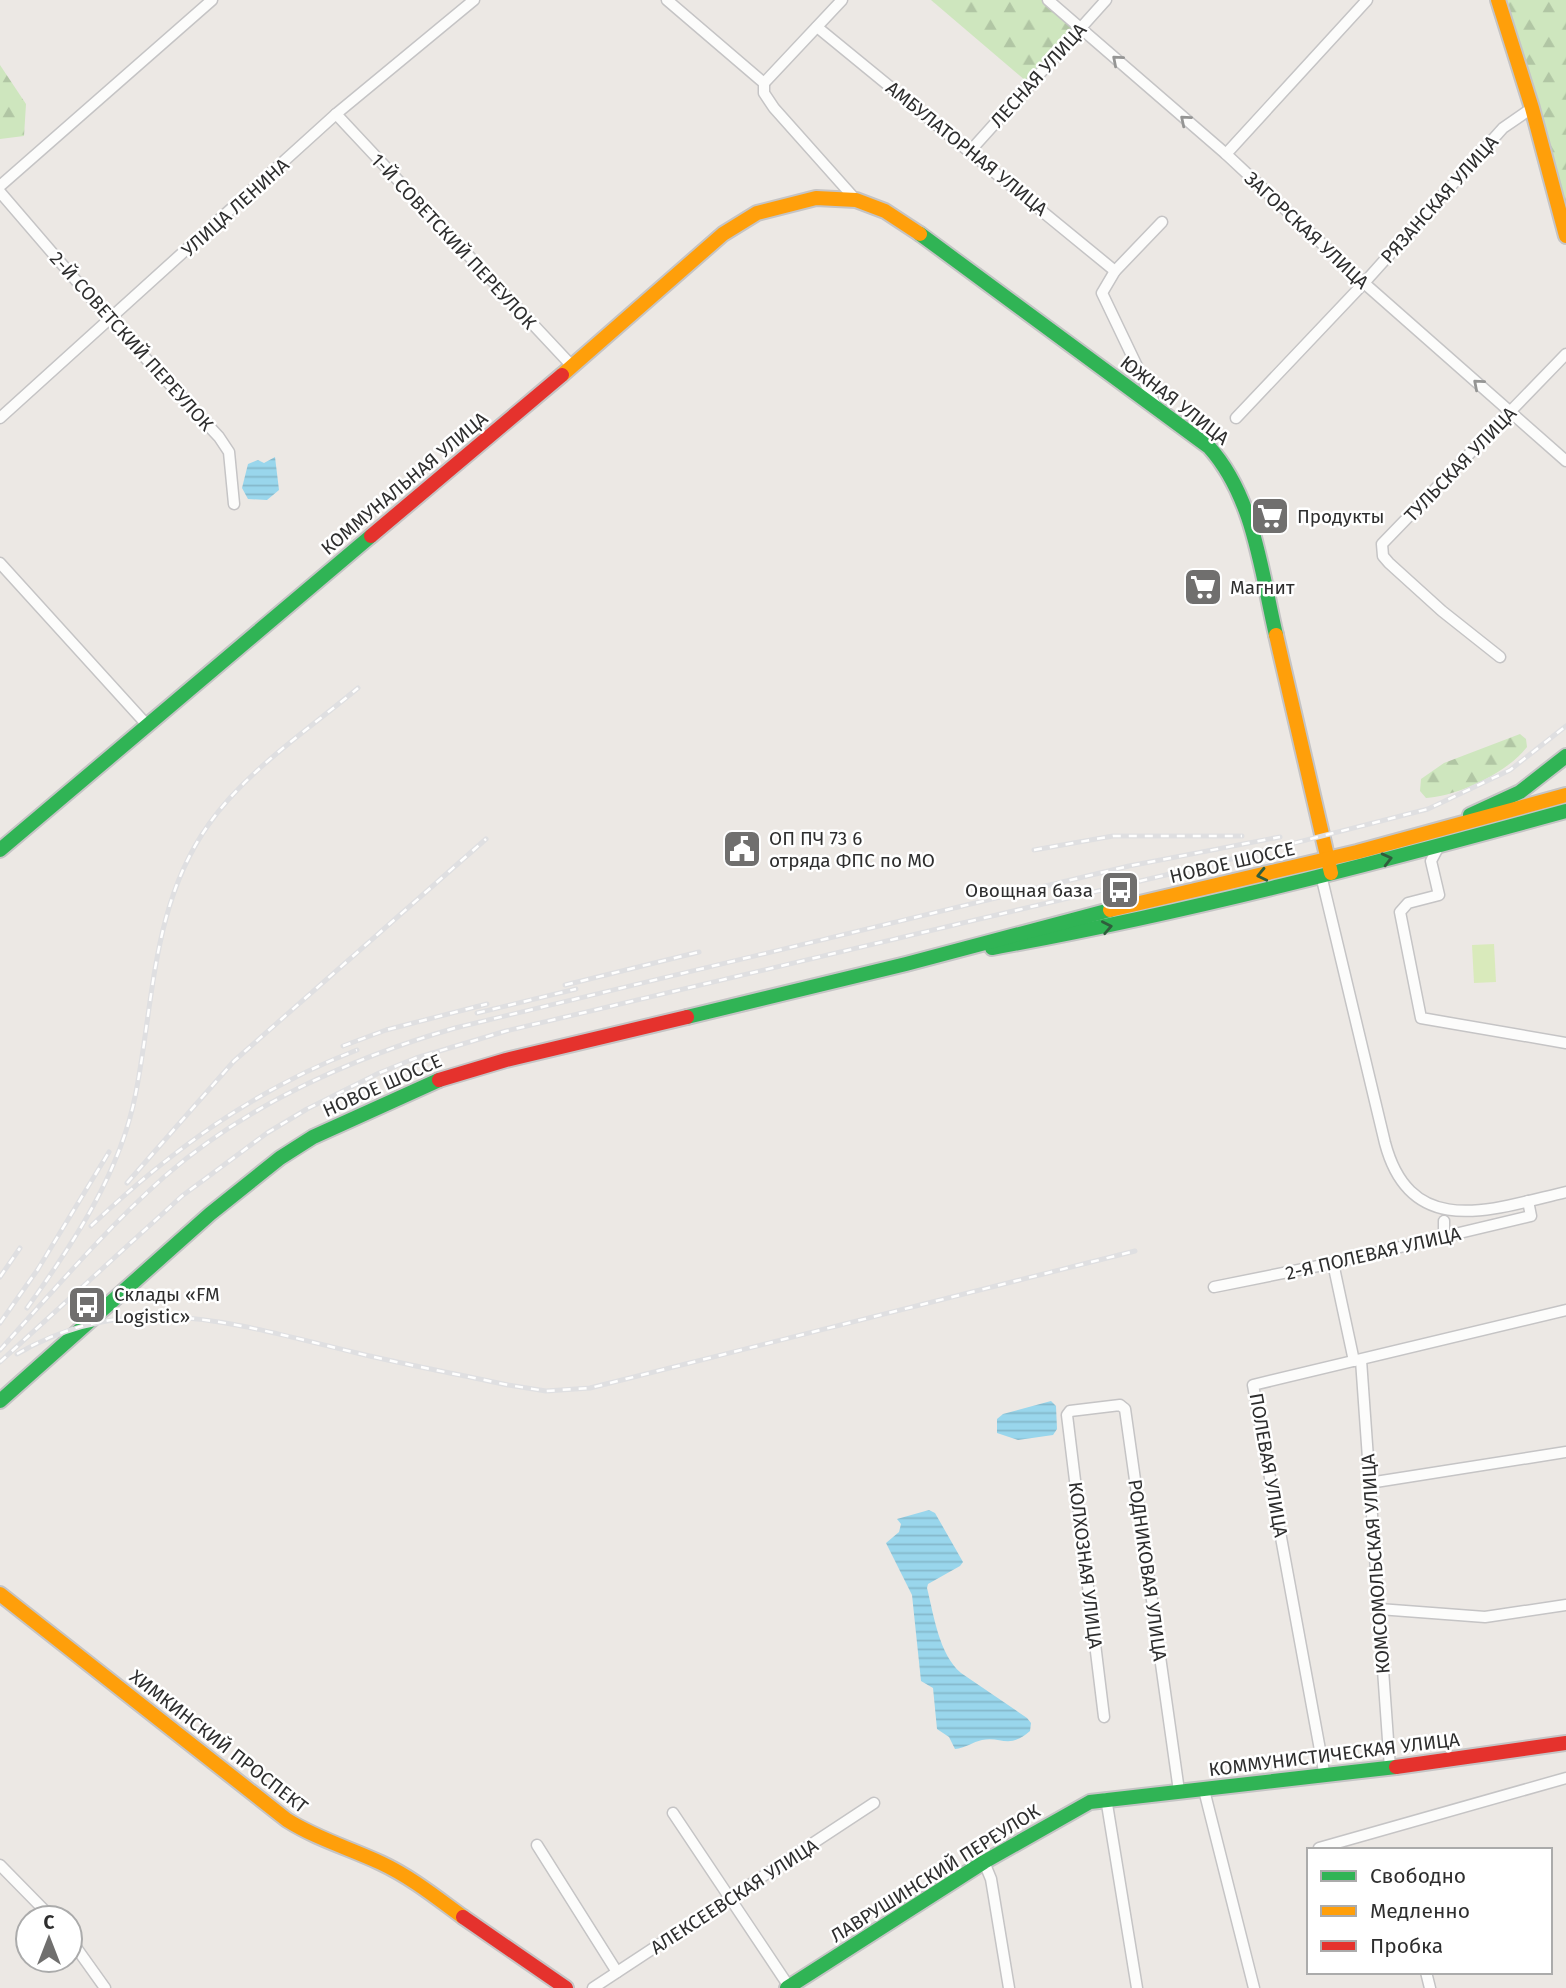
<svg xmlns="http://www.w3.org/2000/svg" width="1566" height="1988" font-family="'Fira Sans',sans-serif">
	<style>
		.forest { fill: url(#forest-firs) }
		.pitch { fill: #d9eabb }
		.water { fill: url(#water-rules) }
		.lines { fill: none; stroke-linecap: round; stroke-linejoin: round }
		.street-casing { stroke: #c5c4c5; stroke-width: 13 }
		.fast-casing { stroke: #c5c4c5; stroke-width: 18 }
		.slow-casing { stroke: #c5c4c5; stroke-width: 18 }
		.jam-casing { stroke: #c5c4c5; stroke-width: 18 }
		.street { stroke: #fcfcfb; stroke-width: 10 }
		.fast { stroke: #30b455; stroke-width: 14 }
		.slow { stroke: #ff9f0a; stroke-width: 14 }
		.jam { stroke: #e5322d; stroke-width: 14 }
		.rail-casing { stroke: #dfdfe1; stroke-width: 5 }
		.rail { stroke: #fff; stroke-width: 2.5; stroke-dasharray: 8; stroke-linecap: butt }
		.oneway { stroke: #959594 }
		.oneway2 { stroke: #2f5d3c }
		.labels { text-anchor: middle; stroke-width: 5; stroke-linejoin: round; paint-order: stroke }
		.street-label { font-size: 19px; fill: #2e2e2e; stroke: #fff }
		.poi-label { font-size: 19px; fill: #2e2e2e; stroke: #fff; text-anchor: start }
	</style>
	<defs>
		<pattern id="forest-firs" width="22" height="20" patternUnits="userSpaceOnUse" patternTransform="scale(1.75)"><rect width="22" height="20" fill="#cee6be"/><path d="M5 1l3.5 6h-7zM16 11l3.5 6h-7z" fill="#b1c6a4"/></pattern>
		<pattern id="water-rules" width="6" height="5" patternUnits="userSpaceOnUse" patternTransform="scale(1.75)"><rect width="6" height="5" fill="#99d6ec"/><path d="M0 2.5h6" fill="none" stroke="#84b8cb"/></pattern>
	</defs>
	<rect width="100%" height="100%" fill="#ece8e4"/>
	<g class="forest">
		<path d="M931,0H1042L1074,29L1026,81Z"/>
		<path d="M1507,0H1566V210L1559,181Z"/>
		<path d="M0,65L26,104L24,136L0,139Z"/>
		<path d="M1520,734L1526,739L1527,747C1507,773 1458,796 1426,798L1420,791L1421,779L1444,763Z"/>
	</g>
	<path class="pitch" d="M1494,944L1496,982L1474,983L1472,945Z"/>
	<g class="water">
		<path d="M275,457L279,490L267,500L248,499L242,488L248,464L258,460L264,463Z"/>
		<path d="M1051,1401L1056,1406L1057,1429L1053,1435L1018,1440L997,1433V1419L1003,1414Z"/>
		<path d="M929,1510L935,1513L963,1562L960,1566L928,1584L927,1588C934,1616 939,1654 961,1673L1027,1718L1031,1723L1030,1731C1008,1750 1002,1736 982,1740C973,1742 965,1748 955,1749L949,1737L937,1729L933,1688L921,1681L912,1595L886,1543L899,1532L901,1524L897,1519Z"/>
	</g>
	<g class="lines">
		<defs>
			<g id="street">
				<path d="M667,0L764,83V93L774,108L856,200"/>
				<path d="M1048,0L1226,154L1364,283L1566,461"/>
				<path d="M817,27L1115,271"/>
				<path d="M764,83L842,0"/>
				<path d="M336,114L572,366"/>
				<path d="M971,150L1106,0"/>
				<path d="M1226,154L1367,0"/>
				<path d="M0,186L212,0"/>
				<path d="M0,192L110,320L219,437L229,452L234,504"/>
				<path d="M1156,406L1102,293L1115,271L1162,222"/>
				<path d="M0,418L336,114L474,0"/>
				<path d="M1236,418L1364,283L1503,128L1532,108"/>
				<path d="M0,563L148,726"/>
				<path d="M1500,657L1442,611L1389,563L1383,556L1382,544L1566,354"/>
				<path d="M1439,846L1431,861L1439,895L1408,903L1400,912L1421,1018L1566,1043"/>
				<path d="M1321,875L1385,1143C1411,1241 1493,1209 1566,1192"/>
				<path d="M1444,1221V1237"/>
				<path d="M1333,1263L1354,1361"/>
				<path d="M1214,1287L1333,1263L1531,1216L1528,1201"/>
				<path d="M1361,1360L1390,1768"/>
				<path d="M1369,1483L1566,1452"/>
				<path d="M1379,1609L1485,1617L1566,1605"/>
				<path d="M1104,1717L1067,1415L1070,1411L1120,1405L1125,1409L1179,1791"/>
				<path d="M1325,1777L1253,1385L1566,1310"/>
				<path d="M1204,1790L1254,1988"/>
				<path d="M1106,1798L1137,1988"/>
				<path d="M673,1813L790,1988"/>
				<path d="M537,1845L617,1972"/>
				<path d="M1319,1848L1566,1778"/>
				<path d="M984,1862L991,1879L1009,1988"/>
				<path d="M0,1865L52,1918"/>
				<path d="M70,1939L105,1988"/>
				<path d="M1426,1972L1430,1988"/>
				<path d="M593,1988L874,1803"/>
			</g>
			<g id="fast">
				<path d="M920,234L1209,447C1254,497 1261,571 1276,635"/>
				<path d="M1470,815L1520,792L1566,756"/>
				<path d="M0,850L371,536"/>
				<path d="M992,948C1186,913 1376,863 1566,811"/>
				<path d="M687,1017L906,964L1110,910"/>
				<path d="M0,1401L210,1214L280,1158L313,1137L439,1080"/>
				<path d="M787,1988L984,1862L1090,1802L1396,1767"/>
			</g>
			<g id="slow">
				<path d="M1498,0L1532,108L1566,236"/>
				<path d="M562,375L723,234L757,213L816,198L856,200L885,211L920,234"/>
				<path d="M1276,635L1331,873"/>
				<path d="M1110,910L1357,852L1566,795"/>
				<path d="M0,1594L287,1820C317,1839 349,1848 381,1863C411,1877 437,1898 463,1917"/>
			</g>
			<g id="jam">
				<path d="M371,536L562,375"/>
				<path d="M439,1080L506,1060L687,1017"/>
				<path d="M1396,1767L1566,1743"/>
				<path d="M463,1917L566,1988"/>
			</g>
		</defs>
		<use href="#street" class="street-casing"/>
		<use href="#fast" class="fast-casing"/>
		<use href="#slow" class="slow-casing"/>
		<use href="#jam" class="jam-casing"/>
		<use href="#street" class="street"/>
		<use href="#fast" class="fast"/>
		<use href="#slow" class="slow"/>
		<use href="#jam" class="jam"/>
		<defs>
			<g id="rail">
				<path d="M1034,850L1113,836H1242"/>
				<path d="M565,985L699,952"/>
				<path d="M477,1013L576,989"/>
				<path d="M343,1046L386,1030L487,1004"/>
				<path d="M127,1183L234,1061L486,839"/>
				<path d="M91,1226C170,1151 255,1089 357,1050"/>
				<path d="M0,1277L20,1248"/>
				<path d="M27,1308C73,1244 121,1172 136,1092C154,1000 152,904 209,824C247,770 308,730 358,688"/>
				<path d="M0,1323L38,1269L109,1152"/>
				<path d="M0,1350C53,1291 105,1230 164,1177C248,1104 349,1059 455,1028L1129,866L1280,837"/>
				<path d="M17,1354C131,1287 238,1325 357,1353C407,1365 457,1374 508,1385L546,1391L590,1388L1135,1251"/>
				<path d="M0,1362L182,1196L267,1133L307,1109L379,1073L416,1058L506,1031L1208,865L1428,809L1510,770L1566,726"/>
			</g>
		</defs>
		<use href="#rail" class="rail-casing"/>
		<use href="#rail" class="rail"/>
	</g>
	<defs><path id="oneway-chevron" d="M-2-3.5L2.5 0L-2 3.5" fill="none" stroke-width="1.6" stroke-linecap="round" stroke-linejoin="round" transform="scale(1.75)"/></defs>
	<g class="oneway">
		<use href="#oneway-chevron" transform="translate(1117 60) rotate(-139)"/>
		<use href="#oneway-chevron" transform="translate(1185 120) rotate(-140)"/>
		<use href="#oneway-chevron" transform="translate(1478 384) rotate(-139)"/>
	</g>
	<g class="oneway2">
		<use href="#oneway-chevron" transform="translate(1387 859) rotate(-14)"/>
		<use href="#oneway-chevron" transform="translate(1262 875) rotate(167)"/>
		<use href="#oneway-chevron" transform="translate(1107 927) rotate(-11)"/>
	</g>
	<defs>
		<symbol id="supermarket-square" viewBox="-11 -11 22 22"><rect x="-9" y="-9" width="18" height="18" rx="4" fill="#706f6e" stroke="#fff"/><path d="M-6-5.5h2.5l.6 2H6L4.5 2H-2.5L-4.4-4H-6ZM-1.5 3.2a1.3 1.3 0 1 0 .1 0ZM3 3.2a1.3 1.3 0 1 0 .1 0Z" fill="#fff"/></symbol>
		<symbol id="civic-square" viewBox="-11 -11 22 22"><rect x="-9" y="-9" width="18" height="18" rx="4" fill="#706f6e" stroke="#fff"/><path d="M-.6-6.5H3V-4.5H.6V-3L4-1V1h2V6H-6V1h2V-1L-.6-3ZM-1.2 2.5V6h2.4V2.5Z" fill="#fff"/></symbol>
		<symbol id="bus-square" viewBox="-11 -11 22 22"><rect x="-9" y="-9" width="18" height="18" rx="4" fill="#706f6e" stroke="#fff"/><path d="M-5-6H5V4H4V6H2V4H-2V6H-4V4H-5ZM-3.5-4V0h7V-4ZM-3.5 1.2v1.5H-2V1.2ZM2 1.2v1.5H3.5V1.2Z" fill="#fff"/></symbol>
	</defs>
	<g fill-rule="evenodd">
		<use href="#supermarket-square" x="1248" y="494" width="44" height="44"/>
		<use href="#supermarket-square" x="1181" y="565" width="44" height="44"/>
		<use href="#civic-square" x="720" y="827" width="44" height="44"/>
		<use href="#bus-square" x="1098" y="868" width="44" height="44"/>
		<use href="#bus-square" x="65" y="1283" width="44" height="44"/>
	</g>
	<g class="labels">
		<g class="street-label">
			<text transform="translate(1038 75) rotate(-48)" y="7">ЛЕСНАЯ УЛИЦА</text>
			<text transform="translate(967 148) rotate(39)" y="7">АМБУЛАТОРНАЯ УЛИЦА</text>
			<text transform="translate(1439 199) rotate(-48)" y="7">РЯЗАНСКАЯ УЛИЦА</text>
			<text transform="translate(235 207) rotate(-42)" y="7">УЛИЦА ЛЕНИНА</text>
			<text transform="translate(1307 230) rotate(43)" y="7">ЗАГОРСКАЯ УЛИЦА</text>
			<text transform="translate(454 241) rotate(47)" y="7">1-Й СОВЕТСКИЙ ПЕРЕУЛОК</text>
			<text transform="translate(132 341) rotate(48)" y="7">2-Й СОВЕТСКИЙ ПЕРЕУЛОК</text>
			<text transform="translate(1175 400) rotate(38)" y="7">ЮЖНАЯ УЛИЦА</text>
			<text transform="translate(1460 464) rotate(-46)" y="7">ТУЛЬСКАЯ УЛИЦА</text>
			<text transform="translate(404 483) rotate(-40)" y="7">КОММУНАЛЬНАЯ УЛИЦА</text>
			<text transform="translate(1232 862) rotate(-13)" y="7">НОВОЕ ШОССЕ</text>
			<text transform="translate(382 1085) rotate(-24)" y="7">НОВОЕ ШОССЕ</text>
			<text transform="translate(1373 1253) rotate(-13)" y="7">2-Я ПОЛЕВАЯ УЛИЦА</text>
			<text transform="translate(1269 1465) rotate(80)" y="7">ПОЛЕВАЯ УЛИЦА</text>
			<text transform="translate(1375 1564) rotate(-94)" y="7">КОМСОМОЛЬСКАЯ УЛИЦА</text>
			<text transform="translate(1086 1565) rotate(83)" y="7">КОЛХОЗНАЯ УЛИЦА</text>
			<text transform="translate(1148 1570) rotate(82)" y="7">РОДНИКОВАЯ УЛИЦА</text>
			<text transform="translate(219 1741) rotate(38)" y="7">ХИМКИНСКИЙ ПРОСПЕКТ</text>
			<text transform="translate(1334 1754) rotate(-7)" y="7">КОММУНИСТИЧЕСКАЯ УЛИЦА</text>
			<text transform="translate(935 1873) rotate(-32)" y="7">ЛАВРУШИНСКИЙ ПЕРЕУЛОК</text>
			<text transform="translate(734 1896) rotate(-33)" y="7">АЛЕКСЕЕВСКАЯ УЛИЦА</text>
		</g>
		<g class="poi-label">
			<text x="1297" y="523">Продукты</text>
			<text x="1230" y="594">Магнит</text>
			<text x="769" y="845">ОП ПЧ 73 6<tspan x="769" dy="22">отряда ФПС по МО</tspan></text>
			<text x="1093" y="897" text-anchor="end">Овощная база</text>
			<text x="114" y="1301">Склады «FM<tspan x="114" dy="22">Logistic»</tspan></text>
		</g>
	</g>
	<rect x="1307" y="1848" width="245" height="126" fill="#ffffff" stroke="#ababab" stroke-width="2"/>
	<rect x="1321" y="1871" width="35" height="10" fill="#30b455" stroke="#ababab" stroke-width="2"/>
	<text x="1370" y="1883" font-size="21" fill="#2e2e2e">Свободно</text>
	<rect x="1321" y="1906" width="35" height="10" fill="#ff9f0a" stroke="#ababab" stroke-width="2"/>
	<text x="1370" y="1918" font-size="21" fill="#2e2e2e">Медленно</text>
	<rect x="1321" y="1941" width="35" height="10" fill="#e5322d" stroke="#ababab" stroke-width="2"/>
	<text x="1370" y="1953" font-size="21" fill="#2e2e2e">Пробка</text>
	<g transform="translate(49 1939)"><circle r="33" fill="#ffffff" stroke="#ababab" stroke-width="2"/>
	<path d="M0-5L12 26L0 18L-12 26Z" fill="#706f6e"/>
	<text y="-10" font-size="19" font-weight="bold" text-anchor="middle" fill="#2e2e2e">С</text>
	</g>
</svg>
